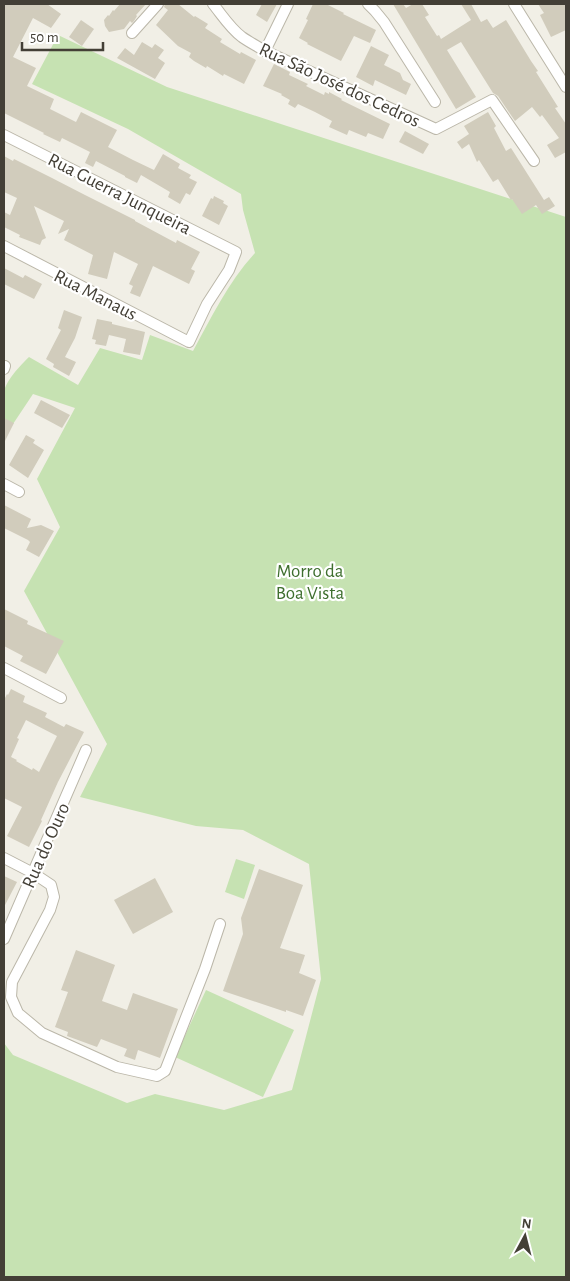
<svg xmlns="http://www.w3.org/2000/svg" width="570" height="1281" font-family="'Alegreya Sans',sans-serif">
	<style>
		.green { fill: #c6e2b2 }
		.building { fill: #d1ccbc; fill-rule: evenodd }
		.lines { fill: none; stroke-linecap: round; stroke-linejoin: round }
		.minor-casing { stroke: #bbb7a9; stroke-width: 12 }
		.minor { stroke: #fff; stroke-width: 10 }
		.labels { text-anchor: middle; stroke-width: 4.5; stroke-linejoin: round; paint-order: stroke }
		.street-label { font-size: 19px; fill: #433f36; stroke: #fff }
		.park-label { font-size: 19px; fill: #3f6f2f; stroke: #fff }
	</style>
	<rect width="100%" height="100%" fill="#f1efe6"/>
	<g class="green">
		<path d="M58,35L167,87L566,217V1277H4V1043L13,1055L127,1103L155,1094L224,1110L292,1090L321,979L309,864L243,830L196,826L80,797L107,744L24,591L60,527L37,479L75,408L33,394L13,424L4,420C4,411 2,401 4,393C5,381 21,365 29,357L78,385L100,348L142,360L150,335L193,351C211,318 229,281 255,253L243,210L241,194L128,129L32,84Z"/>
		<path d="M236,859L255,865L244,899L225,892Z"/>
		<path d="M206,990L294,1030L263,1097L175,1057Z"/>
	</g>
	<g class="building">
		<path d="M4,4H47L61,14L51,28L33,18L13,57L36,68L27,86L54,99L50,109L76,122L81,112L117,130L108,147L133,160L154,170L163,154L180,164L178,168L191,175L189,178L197,182L190,195L186,193L180,204L168,197L170,192L141,175L137,183L125,177V176L96,161L93,167L85,163L90,152L62,138L60,142L43,134L44,133L4,113Z"/>
		<path d="M120,4H146L136,15L137,16L134,21L132,23L130,21L124,29L109,32L105,26L104,20L108,15L109,16L113,10L114,11Z"/>
		<path d="M165,4H178L194,17L195,16L208,24L205,28L222,39L220,42L240,54L241,52L256,60L244,84L224,74L223,76L207,66L206,68L194,61L189,57L191,53L178,46L156,25L168,10L164,7Z"/>
		<path d="M262,4H277L267,22L256,15Z"/>
		<path d="M313,4H326L344,13L343,14L376,30L370,43L354,36L341,61L307,44L308,43L299,38L308,20L306,19Z"/>
		<path d="M393,4H403L406,8L413,4H422L429,15L425,17L437,36L439,35L441,39L471,20L461,4H471L481,22L487,19L493,28L506,20L531,61L538,71L536,72L558,107L555,108L566,124V152L555,158L547,145L559,138L542,115L540,117L532,107L515,121L498,96L493,93L461,42L447,50L476,97L456,109Z"/>
		<path d="M538,4H566V30L551,37L540,15L544,13Z"/>
		<path d="M81,20L94,29L82,46L69,37Z"/>
		<path d="M142,42L152,48L155,44L164,50L158,58L165,63L155,79L117,58L125,48L134,55Z"/>
		<path d="M371,46L389,55L384,65L400,73L403,80L411,84L406,95L375,80L373,86L356,77Z"/>
		<path d="M274,64L290,72L289,75L308,84L306,86L324,95L325,92L329,94V92L342,99L341,100L390,124L383,139L368,133L366,137L349,130L347,135L329,127L332,121L315,112L298,104L295,108L288,104L290,100L281,95L282,94L263,86Z"/>
		<path d="M488,112L496,126L494,128L506,151L511,148L544,200L549,197L555,206L542,214L536,205L522,214L512,199L511,200L498,179L493,182L479,160L477,162L469,144L462,149L457,142L469,134L464,126Z"/>
		<path d="M405,131L429,144L423,154L399,142Z"/>
		<path d="M4,156L13,161L14,159L52,178L85,195L135,220V221L176,243L177,240L200,252L191,269L195,271L189,284L153,266L140,297L130,293L133,286L129,284L138,264L114,252L107,279L88,274L93,255L64,240L69,229L58,234L64,221L34,206L46,238L42,240L40,245L19,237L20,235L4,227V212L10,215L17,198L4,192Z"/>
		<path d="M214,196L224,201L223,203L228,206L219,225L202,216L211,198L213,199Z"/>
		<path d="M4,268L23,278L25,275L42,284L34,299L4,284Z"/>
		<path d="M64,310L82,317L75,338L65,357L76,362L69,376L53,367L54,364L46,359L61,330L58,328Z"/>
		<path d="M97,319L112,322V324L145,332L140,355L123,352L126,339L109,335L106,346L95,344L96,340L92,339Z"/>
		<path d="M41,400L70,415L62,428L34,413Z"/>
		<path d="M4,418L14,423L4,443Z"/>
		<path d="M26,435L35,440L33,443L44,450L28,478L9,465Z"/>
		<path d="M4,505L31,519L27,528L41,525L54,531L39,557L26,550L30,542L28,540L4,528Z"/>
		<path d="M4,609L28,621L27,624L64,641L46,674L20,661L23,656L4,646Z"/>
		<path d="M11,689L25,696L23,702L47,713L45,717L64,727L66,724L84,732L58,782L41,820L42,821L29,847L7,836L22,807L4,798V700L7,694L8,695ZM26,720L57,736L39,772L33,768L32,770L16,761L17,760L11,757L19,739L17,738Z"/>
		<path d="M259,869L303,885L280,948L305,955L299,973L316,980L303,1016L286,1010V1012L223,991L243,934L241,918Z"/>
		<path d="M4,876L17,882L4,907Z"/>
		<path d="M155,878L173,912L133,934L114,900Z"/>
		<path d="M76,950L115,965L102,1001L127,1010L133,993L178,1009L160,1058L138,1050L135,1060L124,1056L127,1049L101,1039L97,1047L67,1036L68,1032L55,1027L68,992L61,990Z"/>
	</g>
	<g class="lines">
		<defs>
			<g id="minor">
				<path d="M213,4C222,15 230,28 242,37C249,42 257,46 265,51L436,129L492,100L534,161"/>
				<path d="M368,4L375,11L384,22L435,102"/>
				<path d="M514,4L566,87"/>
				<path d="M132,33L158,4"/>
				<path d="M265,51L288,4"/>
				<path d="M4,135L236,252L229,270L207,304L189,342L4,246"/>
				<path d="M4,369L5,366"/>
				<path d="M4,484L19,492"/>
				<path d="M4,668L61,698"/>
				<path d="M4,858L33,873L51,885L54,897L50,910L12,982L11,997L18,1013L42,1033L117,1067L157,1076L165,1071L205,969L220,924"/>
				<path d="M4,939L86,750"/>
			</g>
		</defs>
		<use href="#minor" class="minor-casing"/>
		<use href="#minor" class="minor"/>
	</g>
	<g class="labels">
		<g class="street-label">
			<text transform="translate(340 84) rotate(25)" y="7">Rua São José dos Cedros</text>
			<text transform="translate(120 193) rotate(27)" y="7">Rua Guerra Junqueira</text>
			<text transform="translate(96 294) rotate(27)" y="7">Rua Manaus</text>
			<text transform="translate(45 845) rotate(-66)" y="7">Rua do Ouro</text>
		</g>
		<g class="park-label">
			<text x="310" y="577">Morro da<tspan x="310" dy="22">Boa Vista</tspan></text>
		</g>
	</g>
	<rect width="570" height="1281" fill="none" stroke="#433f36" stroke-width="10"/>
	<g transform="translate(525 1236) rotate(7)" stroke="#ffffff" stroke-width="4" paint-order="stroke">
	<path d="M0-4L9 19L0 12L-9 19Z" fill="#433f36"/>
	<text y="-8" font-size="14" font-weight="bold" text-anchor="middle" fill="#433f36">N</text>
	</g>
	<path d="M22 42v8h81v-8" fill="none" stroke="#433f36" stroke-width="2.5"/>
	<text x="30" y="42" font-size="15" fill="#433f36" stroke="#ffffff" stroke-width="4" paint-order="stroke">50 m</text>
</svg>
